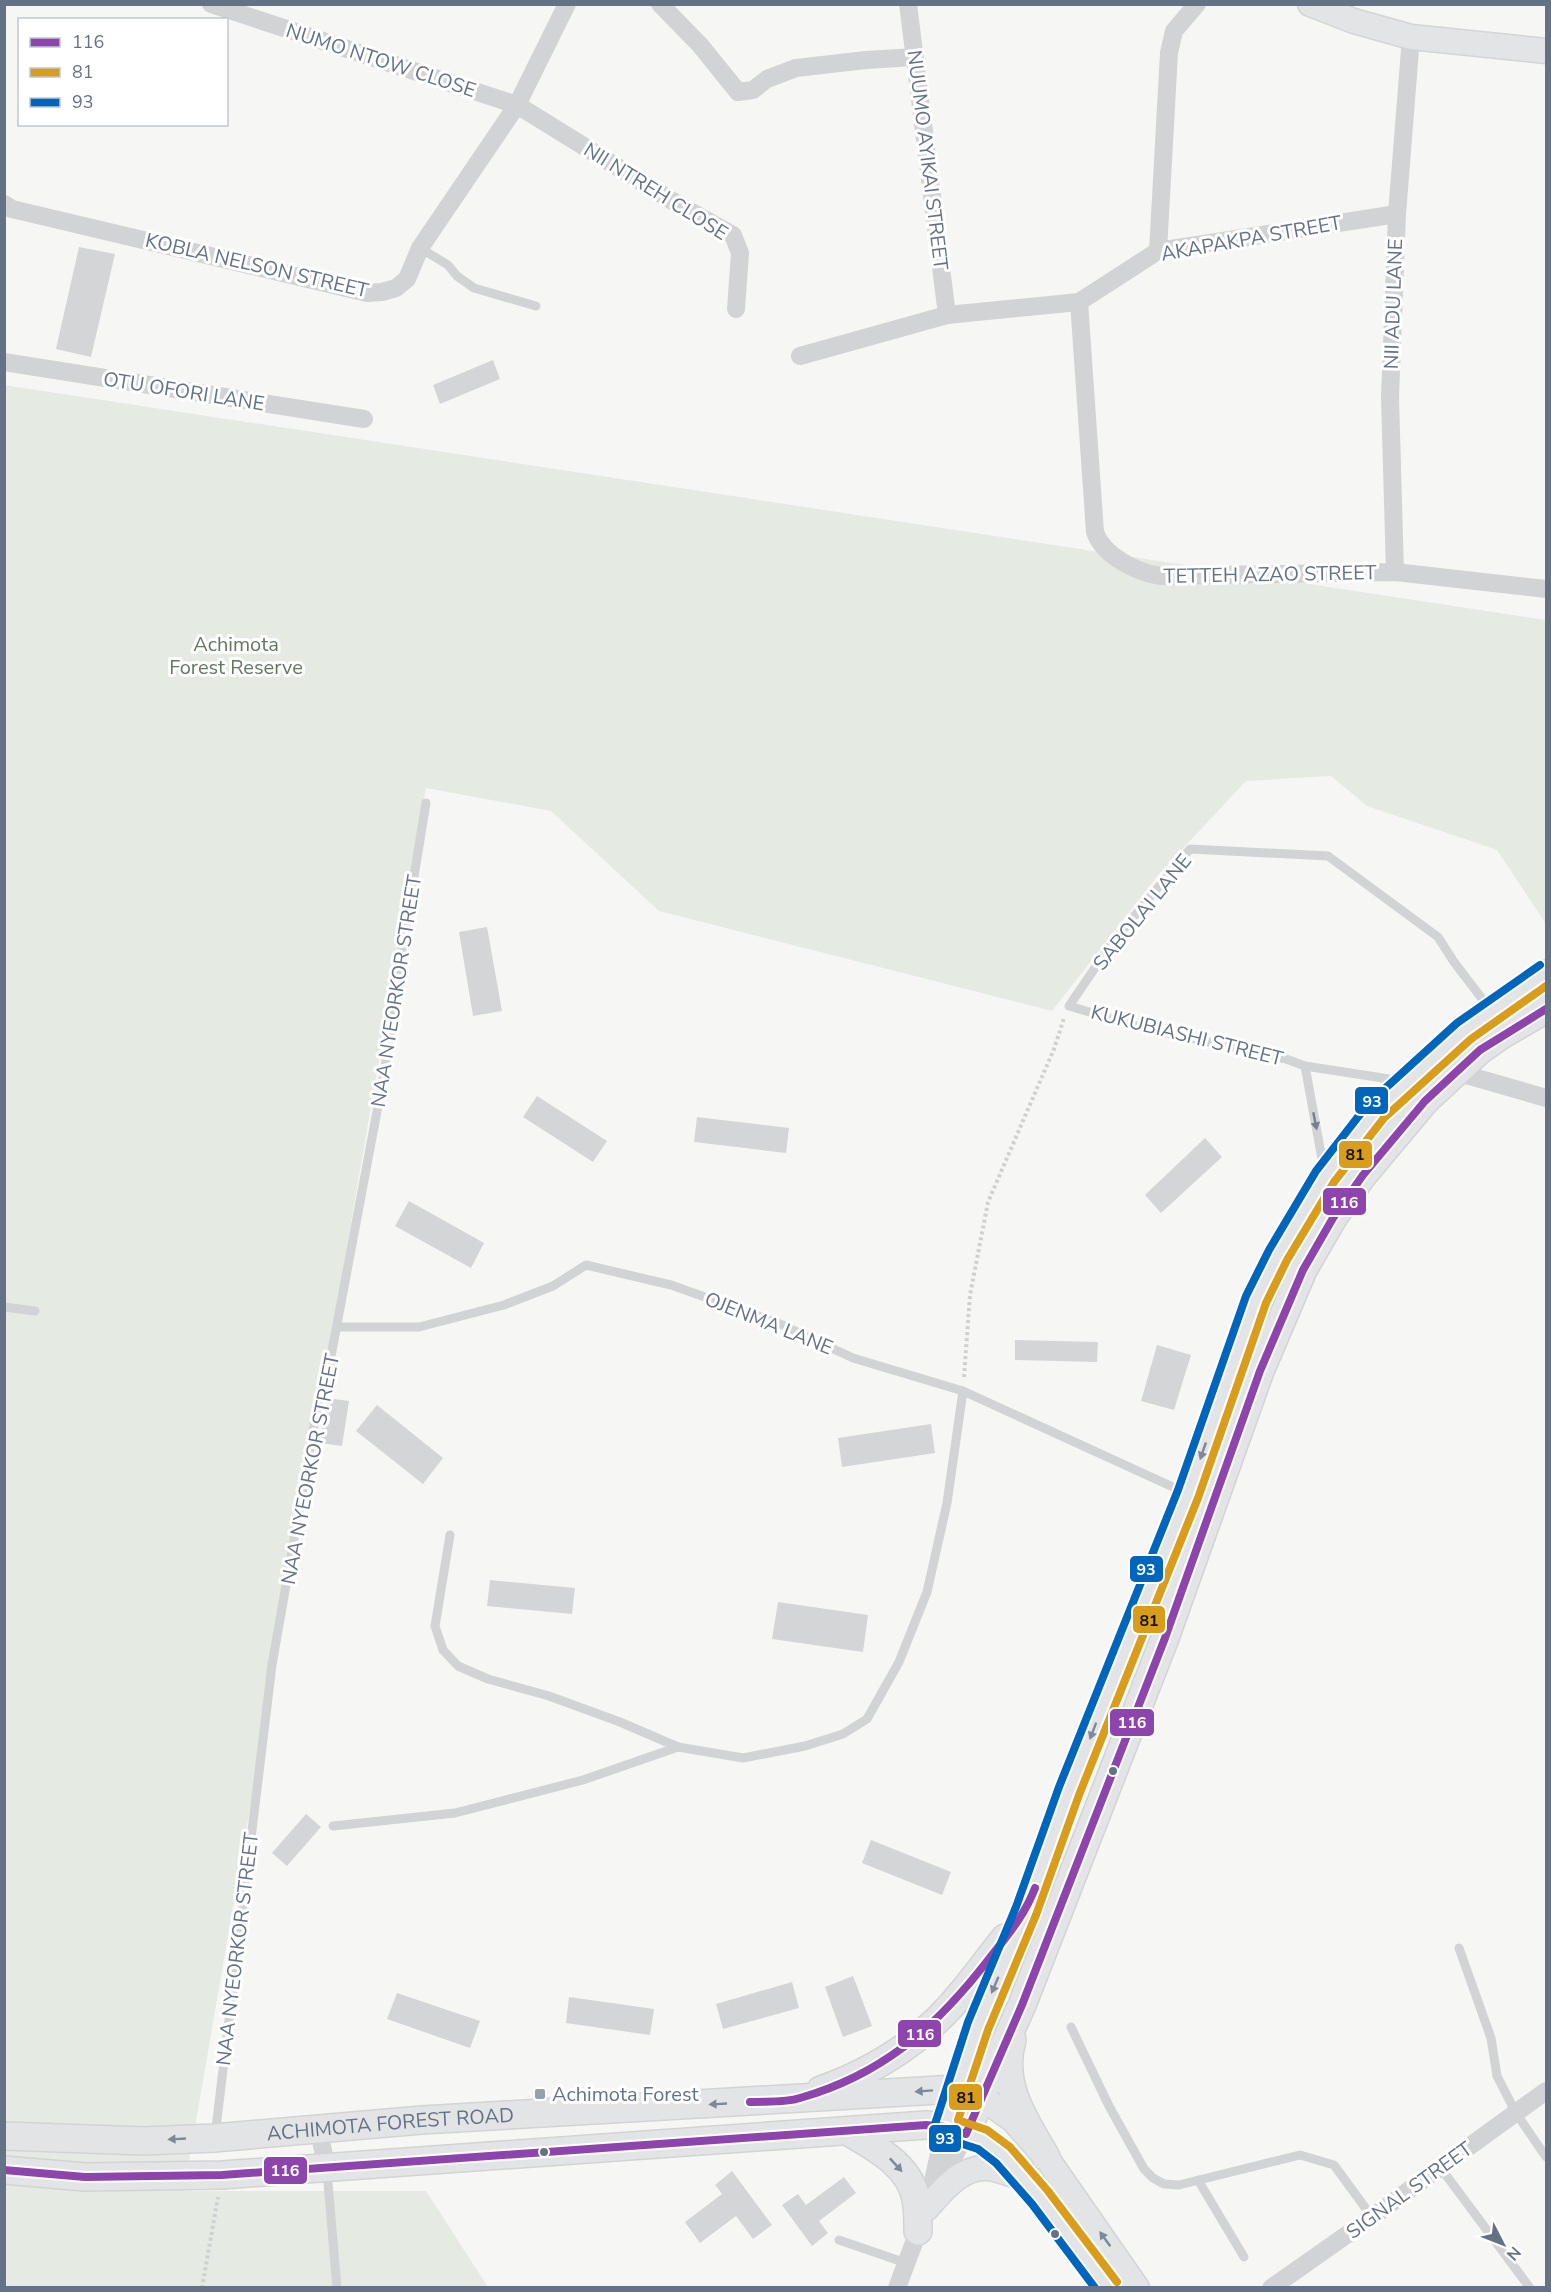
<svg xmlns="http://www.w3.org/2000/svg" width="1551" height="2292" font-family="'Nunito Sans',sans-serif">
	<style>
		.green { fill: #e5eae3 }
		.building { fill: #d4d5d6 }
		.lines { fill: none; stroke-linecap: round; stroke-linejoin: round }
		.secondary-casing { stroke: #d2d5d6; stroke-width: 27 }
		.primary-casing { stroke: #d2d4d4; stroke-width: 30 }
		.path { stroke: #cfd0d0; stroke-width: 4; stroke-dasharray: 3 3; stroke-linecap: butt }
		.lane { stroke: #d2d3d4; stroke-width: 9 }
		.street { stroke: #d2d3d4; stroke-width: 18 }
		.secondary { stroke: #e3e4e5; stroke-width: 24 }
		.primary { stroke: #e3e4e5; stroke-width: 27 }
		.bus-1-casing { stroke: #fff; stroke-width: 12 }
		.bus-2-casing { stroke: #fff; stroke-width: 12 }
		.bus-3-casing { stroke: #fff; stroke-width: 12 }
		.bus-1 { stroke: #8e44ad; stroke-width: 8 }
		.bus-2 { stroke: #da9c1b; stroke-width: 8 }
		.bus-3 { stroke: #0065bd; stroke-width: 8 }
		.oneway { fill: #748193 }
		.oneway2 { fill: #7d899b }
		.bus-dot { fill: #647288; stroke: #fff; stroke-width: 2 }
		.poi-dot { fill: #97a1ae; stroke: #fff; stroke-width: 2 }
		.labels { text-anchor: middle; stroke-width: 6; stroke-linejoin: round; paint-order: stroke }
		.street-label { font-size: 20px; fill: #647288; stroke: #fff }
		.park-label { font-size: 20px; fill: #60795f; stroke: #fff }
		.poi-label { font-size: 20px; fill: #647288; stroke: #fff; text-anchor: start }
		.line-badge { stroke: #fff; stroke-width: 2 }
		.badge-label { font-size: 16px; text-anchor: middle; font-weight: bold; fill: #fff }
		.pale-badge-label { font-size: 16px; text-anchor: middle; font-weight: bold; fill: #111 }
	</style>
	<rect width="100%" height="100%" fill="#f6f7f5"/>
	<path class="green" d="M4,385L1546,620V924L1497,850L1367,806L1331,776L1246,781L1159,874L1052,1011L659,911L551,811L426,788L184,2191H426L488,2287H5Z"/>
	<g class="building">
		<path d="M79,247L115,254L91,357L56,349Z"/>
		<path d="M493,360L500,379L440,404L433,385Z"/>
		<path d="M487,927L502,1011L473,1016L459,932Z"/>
		<path d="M537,1096L607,1141L593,1162L523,1117Z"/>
		<path d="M697,1117L789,1128L786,1153L694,1142Z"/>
		<path d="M1205,1138L1222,1157L1161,1213L1145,1195Z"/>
		<path d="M409,1201L484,1243L471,1268L395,1226Z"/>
		<path d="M1015,1340L1098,1342L1097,1362L1015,1360Z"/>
		<path d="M1157,1345L1191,1355L1174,1410L1141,1401Z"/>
		<path d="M327,1398L349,1401L342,1446L320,1443Z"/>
		<path d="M377,1405L443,1458L423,1484L356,1431Z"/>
		<path d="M931,1424L935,1453L842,1467L838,1438Z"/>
		<path d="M490,1580L575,1588L572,1614L487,1606Z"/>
		<path d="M778,1602L868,1615L863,1652L772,1639Z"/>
		<path d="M306,1814L321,1827L287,1866L272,1853Z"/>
		<path d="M871,1840L951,1872L942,1895L862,1863Z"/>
		<path d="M853,1976L872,2026L843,2037L825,1987Z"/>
		<path d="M792,1982L799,2008L723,2029L716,2004Z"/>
		<path d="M397,1993L480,2021L470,2048L387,2019Z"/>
		<path d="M569,1997L654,2009L650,2035L566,2023Z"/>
		<path d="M732,2171L772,2225L753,2239L736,2216L700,2243L685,2222L722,2194L715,2185Z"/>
		<path d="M844,2177L856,2193L819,2221L828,2233L812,2246L782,2205L798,2194L806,2205Z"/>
	</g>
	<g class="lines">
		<defs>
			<g id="secondary">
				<path d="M1310,4L1354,21L1411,37L1546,51"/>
				<path d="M981,2097L1013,2120L1046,2157L1137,2288"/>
				<path d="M966,2134L983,2140L1003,2155L1040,2197L1109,2288"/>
				<path d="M927,2208C942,2191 961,2166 988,2168C999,2169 1013,2175 1024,2179"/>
			</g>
			<g id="primary">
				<path d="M1012,2040C999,2084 1025,2121 1046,2157"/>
				<path d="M821,2090C877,2070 928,2037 965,1989C979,1972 991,1955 1005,1938"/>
				<path d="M945,2127L978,2026L1026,1911L1069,1791L1188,1494L1256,1299L1278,1255L1325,1176L1376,1111L1464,1031L1546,974"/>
				<path d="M849,2132C875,2148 910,2165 916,2199C918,2209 918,2221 918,2231"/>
				<path id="s1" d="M4,2136L144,2141L214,2138L422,2120L956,2089L970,2093"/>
				<path d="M4,2170L85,2177L222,2175L926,2125L945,2127L966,2134L981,2097L1022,2005L1165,1638L1260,1371L1303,1270L1333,1218L1363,1175L1425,1101L1480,1050L1503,1034L1546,1009"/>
			</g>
		</defs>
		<use href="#secondary" class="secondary-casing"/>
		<use href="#primary" class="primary-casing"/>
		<g class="path">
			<path d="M964,1377L970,1295L988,1202L1054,1049L1064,1018"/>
			<path d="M202,2288L218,2197"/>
		</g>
		<g class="lane">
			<path d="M420,248L448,265L457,276L474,288L536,306"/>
			<path d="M1305,1066L1324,1170"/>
			<path d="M1402,1081L1305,1066L1286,1059L1140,1027L1069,1006L1112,943L1190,849L1328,856L1438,937L1454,962L1490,1009"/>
			<path d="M4,1307L35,1311"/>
			<path d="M337,1327H419L504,1305L553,1286L586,1265L671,1285L778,1323L853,1358L963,1391L1186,1493"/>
			<path d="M450,1535L435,1626L443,1650L458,1666L488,1679L549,1696L620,1722L678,1747L743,1758L805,1746L843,1734L867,1719L899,1662L927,1592L947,1503L963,1391"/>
			<path d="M333,1826L455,1813L583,1780L678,1747"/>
			<path d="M1459,1948L1491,2038L1497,2076L1516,2113L1546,2157"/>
			<path d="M1071,2027L1109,2106L1144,2169L1153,2178L1164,2184L1179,2185L1300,2155L1334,2165L1372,2217"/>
			<path d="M215,2136L272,1665L318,1403L326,1383L384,1074L400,962L426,803"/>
			<path d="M1440,2167L1530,2288"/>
			<path d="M327,2171L337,2288"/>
			<path d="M1198,2180L1244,2257"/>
			<path d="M839,2240L906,2263"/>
		</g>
		<g class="street">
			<path d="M211,4L517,105L674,202L733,235L740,253L736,309"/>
			<path d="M660,4L700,45L738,92L753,90L767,79L796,68L866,60L915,57"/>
			<path d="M908,4L947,315"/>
			<path d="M4,204L12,209L367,293L382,292L396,288L407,279L420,248L517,105L567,4"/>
			<path d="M1158,251L1169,53L1174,31L1197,4"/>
			<path d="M1079,302L1095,532C1103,556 1138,573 1161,576L1395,572L1546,589"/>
			<path d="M800,356L947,315L1079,302L1158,251L1397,214"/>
			<path d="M4,362L364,419"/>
			<path d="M1395,572L1390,397L1397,214L1411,37"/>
			<path d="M1456,1072L1546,1098"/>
			<path d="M318,2127L327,2169"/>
			<path d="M937,2188L966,2134"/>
			<path d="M897,2288L927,2208L945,2127"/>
			<path d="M1271,2288L1372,2217L1546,2091"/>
		</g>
		<use href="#secondary" class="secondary"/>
		<use href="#primary" class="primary"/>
		<defs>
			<g id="bus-1">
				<path d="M750,2102C766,2101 785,2103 800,2098C881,2075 934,2029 985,1964C1005,1938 1023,1919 1035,1888"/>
				<path d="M4,2170L85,2177L222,2175L926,2125L945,2127L966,2134L1022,2005L1165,1638L1260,1371L1303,1270L1333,1218L1363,1175L1425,1101L1480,1050L1546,1009"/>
			</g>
			<path id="bus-2" d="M1117,2282L1048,2191L1010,2147L987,2130L958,2120L988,2030L1036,1915L1079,1795L1198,1498L1266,1303L1287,1260L1334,1182L1384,1118L1471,1039L1546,986"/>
			<path id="bus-3" d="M1095,2288L1032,2204L996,2163L978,2149L941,2137L936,2132L935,2124L968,2022L1016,1907L1059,1787L1178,1490L1246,1296L1269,1250L1316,1171L1368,1104L1457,1023L1540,965"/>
		</defs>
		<use href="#bus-1" class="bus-1-casing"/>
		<use href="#bus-2" class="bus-2-casing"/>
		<use href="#bus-3" class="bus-3-casing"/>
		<use href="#bus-1" class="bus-1"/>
		<use href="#bus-2" class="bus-2"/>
		<use href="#bus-3" class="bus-3"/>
	</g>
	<defs><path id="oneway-solid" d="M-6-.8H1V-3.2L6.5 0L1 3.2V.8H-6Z" transform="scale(1.5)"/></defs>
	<use class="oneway" href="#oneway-solid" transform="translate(1315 1121) rotate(79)"/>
	<g class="oneway2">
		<use href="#oneway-solid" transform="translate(1203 1451) rotate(109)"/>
		<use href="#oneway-solid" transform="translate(1093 1731) rotate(111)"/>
		<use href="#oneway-solid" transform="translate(995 1985) rotate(113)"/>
		<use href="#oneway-solid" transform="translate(924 2091) rotate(176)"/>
		<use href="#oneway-solid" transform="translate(718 2104) rotate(177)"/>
		<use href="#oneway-solid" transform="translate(177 2139) rotate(177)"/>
		<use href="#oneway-solid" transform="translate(896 2165) rotate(47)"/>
		<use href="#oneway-solid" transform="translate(1105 2239) rotate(-126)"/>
	</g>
	<g class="bus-dot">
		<circle cx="1113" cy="1771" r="5"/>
		<circle cx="544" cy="2152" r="5"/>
		<circle cx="1055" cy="2234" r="5"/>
	</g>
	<rect class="poi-dot" x="534" y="2088" width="12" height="12" rx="3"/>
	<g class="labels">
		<g class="street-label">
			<text transform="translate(381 60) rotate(18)" y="7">NUMO NTOW CLOSE</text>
			<text transform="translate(928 160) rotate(83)" y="7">NUUMO AYIKAI STREET</text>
			<text transform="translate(656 191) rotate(32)" y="7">NII NTREH CLOSE</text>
			<text transform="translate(1251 238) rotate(-10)" y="7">AKAPAKPA STREET</text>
			<text transform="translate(257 265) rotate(13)" y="7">KOBLA NELSON STREET</text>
			<text transform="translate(1393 304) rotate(-88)" y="7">NII ADU LANE</text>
			<text transform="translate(184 391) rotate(9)" y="7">OTU OFORI LANE</text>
			<text transform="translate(1270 574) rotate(-1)" y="7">TETTEH AZAO STREET</text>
			<text transform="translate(1142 912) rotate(-51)" y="7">SABOLAI LANE</text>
			<text transform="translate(396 991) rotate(-81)" y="7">NAA NYEORKOR STREET</text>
			<text transform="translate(1187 1035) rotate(14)" y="7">KUKUBIASHI STREET</text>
			<text transform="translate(769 1323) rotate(22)" y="7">OJENMA LANE</text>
			<text transform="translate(310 1469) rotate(-79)" y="7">NAA NYEORKOR STREET</text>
			<text transform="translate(237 1949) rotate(-83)" y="7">NAA NYEORKOR STREET</text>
			<text dy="7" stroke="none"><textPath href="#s1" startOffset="387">ACHIMOTA FOREST ROAD</textPath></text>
			<text transform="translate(1409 2190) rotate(-36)" y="7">SIGNAL STREET</text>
		</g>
		<g class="park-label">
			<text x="236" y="651">Achimota<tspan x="236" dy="23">Forest Reserve</tspan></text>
		</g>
		<g class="poi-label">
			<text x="552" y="2101">Achimota Forest</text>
		</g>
	</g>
	<g class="line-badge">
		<rect x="1354" y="1086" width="35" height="29" rx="6" fill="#0065bd"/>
		<rect x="1338" y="1140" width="35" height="29" rx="6" fill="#da9c1b"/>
		<rect x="1322" y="1187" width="45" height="29" rx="6" fill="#8e44ad"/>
		<rect x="1129" y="1555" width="35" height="28" rx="6" fill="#0065bd"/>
		<rect x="1132" y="1605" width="34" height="29" rx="6" fill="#da9c1b"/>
		<rect x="1109" y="1708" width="46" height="29" rx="6" fill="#8e44ad"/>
		<rect x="897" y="2019" width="45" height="29" rx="6" fill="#8e44ad"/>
		<rect x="948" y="2083" width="35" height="28" rx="6" fill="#da9c1b"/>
		<rect x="928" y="2124" width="34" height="29" rx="6" fill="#0065bd"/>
		<rect x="263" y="2156" width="45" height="29" rx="6" fill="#8e44ad"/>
	</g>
	<g class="badge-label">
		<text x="1372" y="1107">93</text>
		<text x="1344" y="1208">116</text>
		<text x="1146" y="1575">93</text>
		<text x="1132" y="1728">116</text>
		<text x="920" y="2040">116</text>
		<text x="945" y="2144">93</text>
		<text x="285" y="2176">116</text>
	</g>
	<g class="pale-badge-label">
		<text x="1355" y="1160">81</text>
		<text x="1149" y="1626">81</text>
		<text x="966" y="2103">81</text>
	</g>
	<rect width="1551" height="2292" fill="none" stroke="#647288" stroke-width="12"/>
	<rect x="18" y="18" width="210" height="108" fill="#ffffff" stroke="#c1c7cf" stroke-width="1.5"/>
	<rect x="30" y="38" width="30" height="9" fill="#8e44ad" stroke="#c1c7cf" stroke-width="1.5"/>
	<text x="72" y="48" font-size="18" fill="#647288">116</text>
	<rect x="30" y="68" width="30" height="9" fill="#da9c1b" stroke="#c1c7cf" stroke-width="1.5"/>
	<text x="72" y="78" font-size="18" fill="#647288">81</text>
	<rect x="30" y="98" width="30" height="9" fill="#0065bd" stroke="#c1c7cf" stroke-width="1.5"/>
	<text x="72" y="108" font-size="18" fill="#647288">93</text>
	<g transform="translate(1503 2244) rotate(132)" stroke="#ffffff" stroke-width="4.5" paint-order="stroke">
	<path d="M0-4.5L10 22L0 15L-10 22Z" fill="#647288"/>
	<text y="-9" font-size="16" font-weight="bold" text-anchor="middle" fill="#647288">N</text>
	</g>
</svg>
